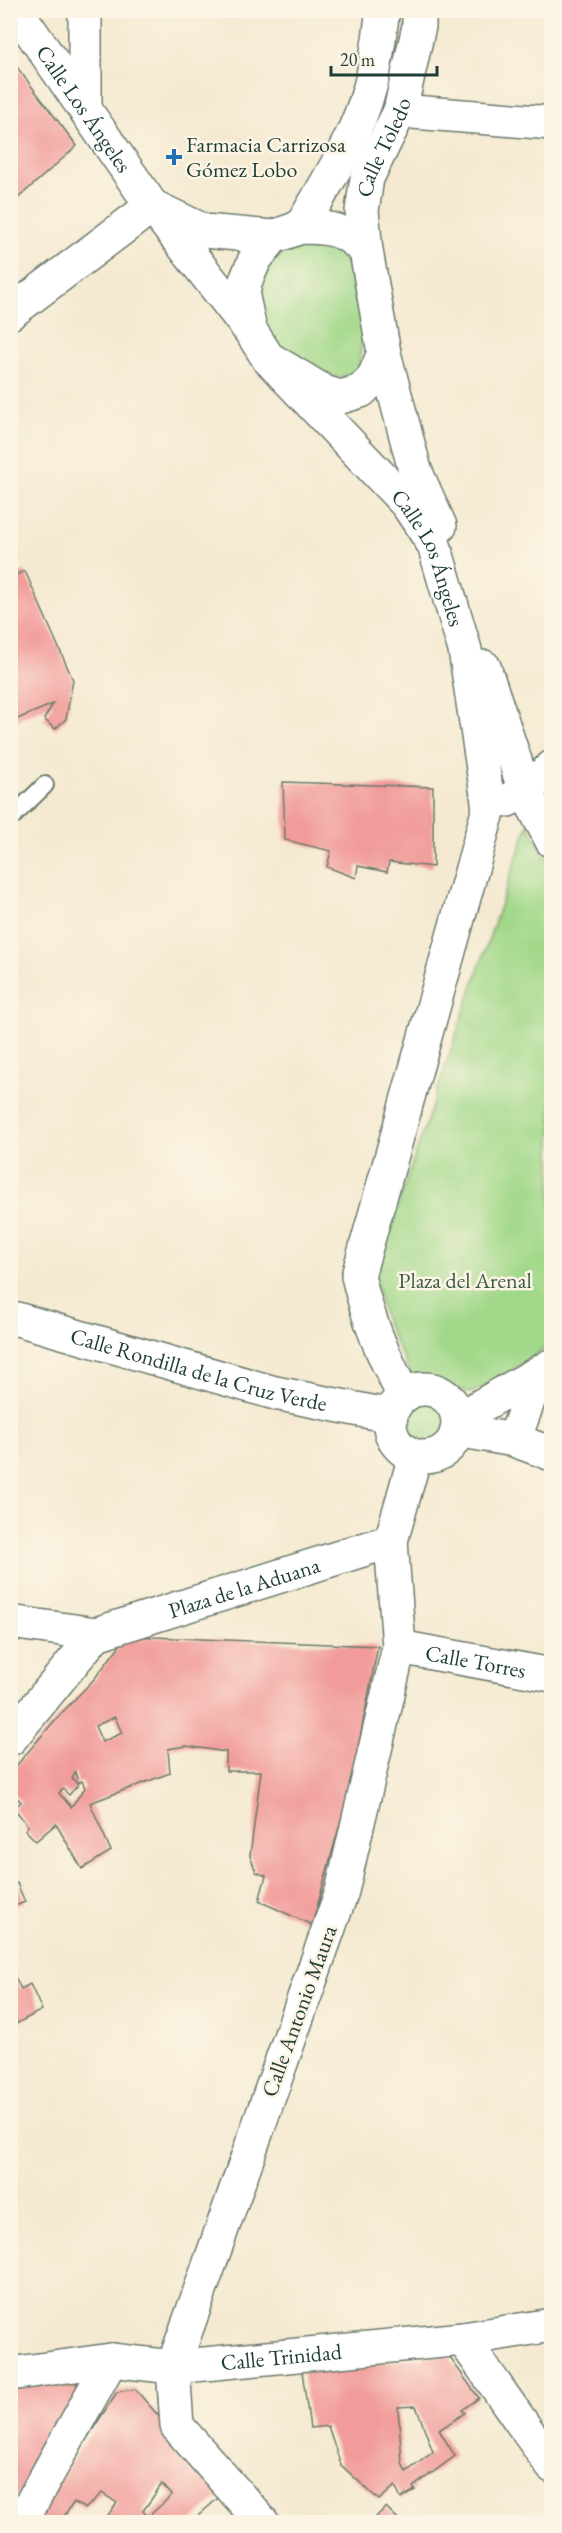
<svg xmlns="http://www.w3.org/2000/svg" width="562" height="2533" viewBox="0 0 562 2533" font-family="'EB Garamond',serif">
<rect width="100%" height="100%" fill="#fcf5e5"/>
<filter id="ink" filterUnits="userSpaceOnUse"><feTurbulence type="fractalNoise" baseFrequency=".0167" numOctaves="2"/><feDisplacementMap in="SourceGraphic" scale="12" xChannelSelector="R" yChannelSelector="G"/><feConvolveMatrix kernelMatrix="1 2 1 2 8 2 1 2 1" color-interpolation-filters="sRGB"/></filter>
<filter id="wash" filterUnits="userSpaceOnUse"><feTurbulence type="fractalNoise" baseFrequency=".008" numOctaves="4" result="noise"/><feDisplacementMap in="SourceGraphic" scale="24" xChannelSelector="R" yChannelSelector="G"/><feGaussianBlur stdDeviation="1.35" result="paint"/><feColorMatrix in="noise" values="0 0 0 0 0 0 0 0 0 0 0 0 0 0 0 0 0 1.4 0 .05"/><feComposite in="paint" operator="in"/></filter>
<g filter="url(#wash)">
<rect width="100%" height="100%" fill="#f5ead1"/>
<g fill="#a2d889" stroke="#608a5e" stroke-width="1.5">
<polygon points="312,243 335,251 347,264 362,288 366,313 358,369 341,378 317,371 273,343 261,317 258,293 265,269 286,249"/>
<polygon points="528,824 552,868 551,1344 493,1384 469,1393 410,1373 385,1321 374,1276"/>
<circle cx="427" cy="1420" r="21"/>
</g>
<g id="blocks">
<g fill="#f19b9a" fill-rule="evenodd">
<polygon points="10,58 77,146 10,205 10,102 14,100 10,95"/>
<polygon points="25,571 73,680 66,719 55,729 44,719 53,704 10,722 10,577"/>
<polygon points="283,782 433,787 433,867 389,862 387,872 358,866 356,878 327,867 331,851 285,840"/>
<path d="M127 1636 378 1646 351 1784 312 1925 259 1901 266 1876 256 1872 250 1856 261 1771H226V1752L186 1746 168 1749 170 1773 90 1803 111 1851 82 1869 56 1824 36 1841 25 1830 28 1826 14 1808 21 1802 10 1790V1773L55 1720 95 1678ZM115 1717 122 1733 102 1742 95 1726ZM75 1772 78 1783 82 1781 85 1788 71 1807 59 1793 63 1789 69 1795 78 1785 72 1778Z"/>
<polygon points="17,1883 25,1902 10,1908 10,1887"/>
<polygon points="10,1968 21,1989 30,1984 42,2010 10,2027"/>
<path d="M448 2355 479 2398 462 2410 465 2413 439 2430 455 2456 413 2487 415 2490 401 2499 395 2486 379 2500 341 2465 328 2426 310 2428 302 2371ZM416 2406 433 2452 406 2472 402 2463 398 2407Z"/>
<polygon points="69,2374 81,2391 10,2509 10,2381"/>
<path d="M135 2389 225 2492 191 2522H103L117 2503 102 2493 85 2509 74 2502 60 2522H45L36 2517 117 2392ZM162 2484 172 2495 148 2517 143 2511Z"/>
<polygon points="386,2507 401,2522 371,2522"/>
</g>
</g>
</g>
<g filter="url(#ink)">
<use href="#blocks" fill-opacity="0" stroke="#6a7a6b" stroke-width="1.5"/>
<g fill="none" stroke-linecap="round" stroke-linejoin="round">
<g stroke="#6a7a6b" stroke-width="20">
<polyline id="service" points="10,819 45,785"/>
</g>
<g stroke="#6a7a6b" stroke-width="36">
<g id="minor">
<path id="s1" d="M16 10 152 206 249 329"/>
<polyline points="85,10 85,109"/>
<polyline points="400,111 552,123"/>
<polyline points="156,208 204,231 273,237"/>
<path d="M301 227C330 227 345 229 366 251L384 353 373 379 361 391 341 397 326 393 268 358 250 330 243 297 245 283 255 259 273 237Z"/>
<path d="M301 227C327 182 356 138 370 87 377 63 379 36 383 10"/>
<path id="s2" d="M366 251 362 211 367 178 400 111 419 26V10"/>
<polyline points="10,313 152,206"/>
<polyline points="384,353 415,470 440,526"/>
<path id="s3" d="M268 358 407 504 434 545 465 650 489 808 358 1276C369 1323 382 1353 404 1396"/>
<polyline points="484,667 525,791 552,841"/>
<polyline points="508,800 525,791 552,767"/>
<path id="s4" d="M10 1317 275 1393 391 1416"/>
<circle cx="424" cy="1423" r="34"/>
<polyline points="458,1419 552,1365"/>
<polyline points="457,1430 514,1440 552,1454"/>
<polyline points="514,1440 538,1374"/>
<polyline points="391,1541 415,1456"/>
<path id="s5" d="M10 1622 96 1634 391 1541 399 1647 342 1891 173 2367 177 2426 262 2522"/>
<path id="s6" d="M399 1647 552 1675"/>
<polyline points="10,1739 96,1634"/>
<polyline points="463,2339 552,2466"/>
<path id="s7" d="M10 2374 111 2360 173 2367 463 2339 552 2325"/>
<polyline points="21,2522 111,2360"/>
</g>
</g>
<use href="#service" stroke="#fff" stroke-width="16"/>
<use href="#minor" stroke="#fff" stroke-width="33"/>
</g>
</g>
<path fill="#1f6fb2" stroke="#fcf5e5" stroke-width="2" d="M171 148h6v6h6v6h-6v6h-6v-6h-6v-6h6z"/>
<g text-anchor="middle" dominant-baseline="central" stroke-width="5" stroke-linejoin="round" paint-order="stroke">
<g font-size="22" fill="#1f3d34" stroke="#fcf5e5">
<text stroke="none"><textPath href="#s1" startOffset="120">Calle Los Ángeles</textPath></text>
<text stroke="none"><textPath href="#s2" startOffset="108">Calle Toledo</textPath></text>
<text stroke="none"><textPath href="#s3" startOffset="260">Calle Los Ángeles</textPath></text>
<text stroke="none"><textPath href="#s4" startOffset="196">Calle Rondilla de la Cruz Verde</textPath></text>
<text stroke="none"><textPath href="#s5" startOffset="242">Plaza de la Aduana</textPath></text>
<text stroke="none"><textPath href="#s6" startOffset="78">Calle Torres</textPath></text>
<text transform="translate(299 2011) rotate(-70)">Calle Antonio Maura</text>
<text stroke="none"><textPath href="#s7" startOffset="273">Calle Trinidad</textPath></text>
</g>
<g font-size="22" fill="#1f3d34" stroke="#fcf5e5" text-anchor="start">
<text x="186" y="144">Farmacia Carrizosa<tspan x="186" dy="25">Gómez Lobo</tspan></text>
</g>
<g font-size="22" fill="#395c45" stroke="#fcf5e5">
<text x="465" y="1280">Plaza del Arenal</text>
</g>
</g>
<rect width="562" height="2533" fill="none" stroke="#fcf5e5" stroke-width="36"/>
<path d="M331 66v9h106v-9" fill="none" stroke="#1f3d34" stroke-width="3"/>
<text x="340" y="66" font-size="18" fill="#1f3d34" stroke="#fcf5e5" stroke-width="4.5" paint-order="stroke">20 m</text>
</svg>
